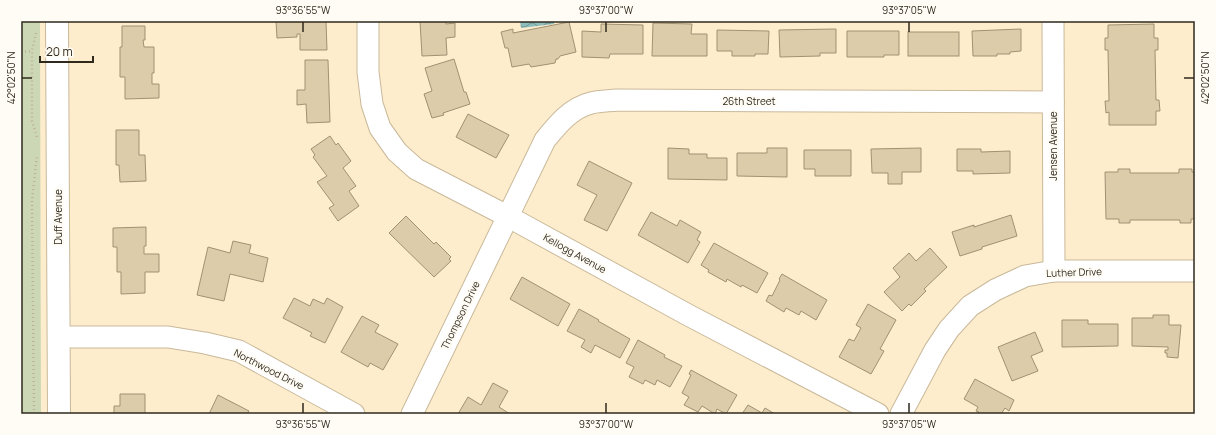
<svg xmlns="http://www.w3.org/2000/svg" width="1216" height="435" viewBox="0 0 1216 435" font-family="Manrope,sans-serif">
<defs>
<pattern id="water-waves" width="16" height="10" patternUnits="userSpaceOnUse"><rect width="16" height="10" fill="#8ebdbd"/><path d="M0 5q4-4 8 0t8 0" fill="none" stroke="#749a99"/></pattern>
</defs>
<rect width="100%" height="100%" fill="#fdedcd"/>
<polygon fill="#ccd8b5" points="21,21 40,21 41,414 21,414"/>
<polygon fill="url(#water-waves)" points="520,21 554,21 554,24 521,28"/>
<g fill="#ddcca9" stroke="#a09173">
<polygon points="276,21 326,21 327,50 300,50 300,34 297,34 297,37 277,38"/>
<polygon points="420,21 446,21 446,24 455,23 455,37 446,38 447,55 422,56"/>
<polygon points="569,22 576,52 560,56 558,59 556,59 555,63 531,67 529,64 512,67 508,48 505,48 501,32 513,29 513,33"/>
<polygon points="653,23 692,24 691,34 707,34 707,56 652,56"/>
<polygon points="601,24 643,25 643,54 610,54 609,58 582,57 582,31 601,32"/>
<polygon points="1154,24 1154,38 1158,38 1158,50 1155,50 1156,100 1159,100 1160,111 1156,111 1156,125 1109,125 1109,112 1106,113 1105,101 1109,101 1108,50 1105,50 1105,38 1108,38 1108,25"/>
<polygon points="122,26 145,26 145,40 143,40 144,47 154,47 154,73 152,73 152,84 159,84 159,98 125,99 125,77 120,77 120,47 122,47"/>
<polygon points="836,29 836,53 820,53 820,56 780,57 779,30"/>
<polygon points="1021,29 1021,51 1010,52 1010,54 997,54 997,56 973,56 972,31"/>
<polygon points="717,30 769,31 768,54 755,54 755,56 732,56 732,51 717,51"/>
<polygon points="847,31 899,31 899,55 884,55 884,57 847,57"/>
<rect x="908" y="32" width="51" height="24"/>
<polygon points="454,59 464,92 466,92 470,104 443,113 444,115 432,118 424,94 432,91 425,68"/>
<polygon points="305,60 328,60 330,122 307,123 306,104 297,105 297,90 305,90"/>
<polygon points="468,114 509,135 496,158 456,137"/>
<polygon points="116,130 139,130 139,155 145,155 146,181 120,182 119,165 116,165"/>
<polygon points="330,136 336,145 338,143 351,161 343,168 356,186 349,191 359,206 338,221 329,208 334,205 317,182 327,176 313,157 315,155 311,149"/>
<polygon points="668,148 689,149 689,154 707,154 707,158 727,158 727,180 668,179"/>
<polygon points="767,148 787,148 787,177 737,176 737,153 767,153"/>
<polygon points="921,148 921,172 902,172 902,184 888,184 888,173 872,173 871,149"/>
<polygon points="957,149 981,149 981,152 1010,151 1010,173 973,174 973,171 957,171"/>
<polygon points="804,150 851,150 851,176 815,176 815,169 804,169"/>
<polygon points="589,161 632,183 607,231 584,220 597,195 577,185"/>
<polygon points="1118,169 1130,169 1130,173 1179,173 1179,169 1192,169 1192,172 1195,172 1195,219 1191,219 1191,223 1180,223 1180,220 1130,220 1130,223 1119,223 1119,219 1106,219 1105,172 1118,172"/>
<polygon points="651,212 677,226 680,220 701,232 697,240 700,242 688,263 638,235"/>
<polygon points="1011,215 1017,236 982,247 982,249 960,256 952,232 974,225 974,227"/>
<polygon points="406,216 434,244 436,242 451,257 449,259 451,261 434,277 389,233"/>
<polygon points="146,227 146,246 144,246 144,254 159,254 159,272 145,272 145,293 121,294 121,272 117,272 117,247 113,247 113,228"/>
<polygon points="233,241 251,245 249,253 268,258 263,282 230,274 224,301 197,295 208,247 230,253"/>
<polygon points="714,243 768,273 757,293 742,285 741,287 727,279 726,282 708,272 709,270 701,265"/>
<polygon points="930,248 947,267 924,289 926,291 911,306 909,304 902,311 884,292 900,277 893,268 909,253 916,261"/>
<polygon points="782,274 827,300 816,320 801,311 799,315 786,308 784,312 766,301 769,295 772,296 780,280 779,279"/>
<polygon points="522,277 570,304 558,326 510,299"/>
<polygon points="294,298 310,306 313,299 324,304 327,298 343,307 325,343 310,336 312,333 283,318"/>
<polygon points="868,304 896,320 880,349 884,351 871,374 839,357 849,339 854,341 861,328 856,325"/>
<polygon points="579,309 599,320 598,321 630,339 620,358 595,345 591,353 581,347 585,340 567,331"/>
<polygon points="1153,315 1169,315 1169,325 1181,325 1178,358 1167,357 1167,353 1165,353 1165,350 1168,350 1168,347 1132,346 1132,318 1153,318"/>
<polygon points="362,316 379,325 375,332 398,344 383,370 370,363 368,367 341,352"/>
<polygon points="1062,320 1088,320 1088,324 1118,324 1118,346 1062,347"/>
<polygon points="1035,332 1043,351 1031,356 1038,371 1012,381 998,347"/>
<polygon points="638,340 665,355 664,357 682,366 670,387 657,380 655,385 645,380 643,384 629,377 634,367 626,363"/>
<polygon points="691,370 737,395 726,414 717,409 715,414 702,406 698,412 684,405 689,397 682,393 691,375 689,374"/>
<polygon points="975,379 1014,400 1009,411 1005,408 1001,414 978,414 979,412 976,411 978,407 964,399"/>
<polygon points="493,383 508,391 499,407 510,414 458,414 468,397 481,405"/>
<polygon points="120,394 145,394 145,414 114,414 114,406 120,406"/>
<polygon points="218,395 249,411 247,414 209,414"/>
<polygon points="748,405 762,413 765,408 775,414 742,414"/>
</g>
<g fill="none" stroke-linecap="round" stroke-linejoin="round">
<g stroke="#c9b99a" stroke-width="23">
<g id="street">
<polyline points="368,21 368,72 372,104 380,128 397,152 416,169 509,217 690,316 878,414"/>
<polyline points="1053,21 1054,271"/>
<polyline points="59,337 168,337 205,343 239,351 354,414"/>
<path d="M412 414 545 140C558 124 571 108 591 103 599 101 609 101 617 100L1053 102"/>
<polyline points="901,414 935,350 949,329 970,306 995,290 1025,276 1054,271 1195,271"/>
</g>
</g>
<g stroke="#c9b99a" stroke-width="24">
<polyline id="secondary" points="57,21 59,414"/>
</g>
<g stroke="#bdb096" stroke-width="2.5" stroke-dasharray="1 3" stroke-linecap="butt">
<polyline points="36,33 32,51 32,121 37,137"/>
<polyline points="21,52 32,51"/>
<polyline points="34,414 32,200 37,156"/>
</g>
<use href="#street" stroke="#fff" stroke-width="21"/>
<use href="#secondary" stroke="#fff" stroke-width="22"/>
</g>
<path fill="none" stroke="#2f291c" stroke-width="1.5" d="M303 22V32M606 22V32M909 22V32M22 78H32M1184 78H1194M303 403V413M606 403V413M909 403V413"/>
<g text-anchor="middle" dominant-baseline="central" stroke-width="4" stroke-linejoin="round" paint-order="stroke">
<g font-size="10" fill="#2f291c" stroke="#fffcf5">
<text x="749" y="101">26th Street</text>
<text transform="translate(1053 146) rotate(-90)">Jensen Avenue</text>
<text transform="translate(58 217) rotate(-90)">Duff Avenue</text>
<text transform="translate(575 253) rotate(29)">Kellogg Avenue</text>
<text transform="translate(1074 272) rotate(-2)">Luther Drive</text>
<text transform="translate(460 315) rotate(-64)">Thompson Drive</text>
<text transform="translate(269 369) rotate(27)">Northwood Drive</text>
</g>
</g>
<rect width="1216" height="435" fill="none" stroke="#fffcf5" stroke-width="44"/>
<path d="M40 56v6h53v-6" fill="none" stroke="#2f291c" stroke-width="2"/>
<text x="46" y="56" font-size="12" fill="#2f291c" stroke="#fffcf5" stroke-width="3" paint-order="stroke">20 m</text>
<rect x="22" y="22" width="1172" height="391" fill="none" stroke="#2f291c" stroke-width="1.5"/>
<g font-size="10" text-anchor="middle" fill="#2f291c">
<text x="303" y="14">93°36'55"W</text>
<text x="606" y="14">93°37'00"W</text>
<text x="909" y="14">93°37'05"W</text>
<text transform="translate(1205 78) rotate(-90)" y="4">42°02'50"N</text>
<text transform="translate(11 78) rotate(-90)" y="4">42°02'50"N</text>
<text x="303" y="428">93°36'55"W</text>
<text x="606" y="428">93°37'00"W</text>
<text x="909" y="428">93°37'05"W</text>
</g>
</svg>
